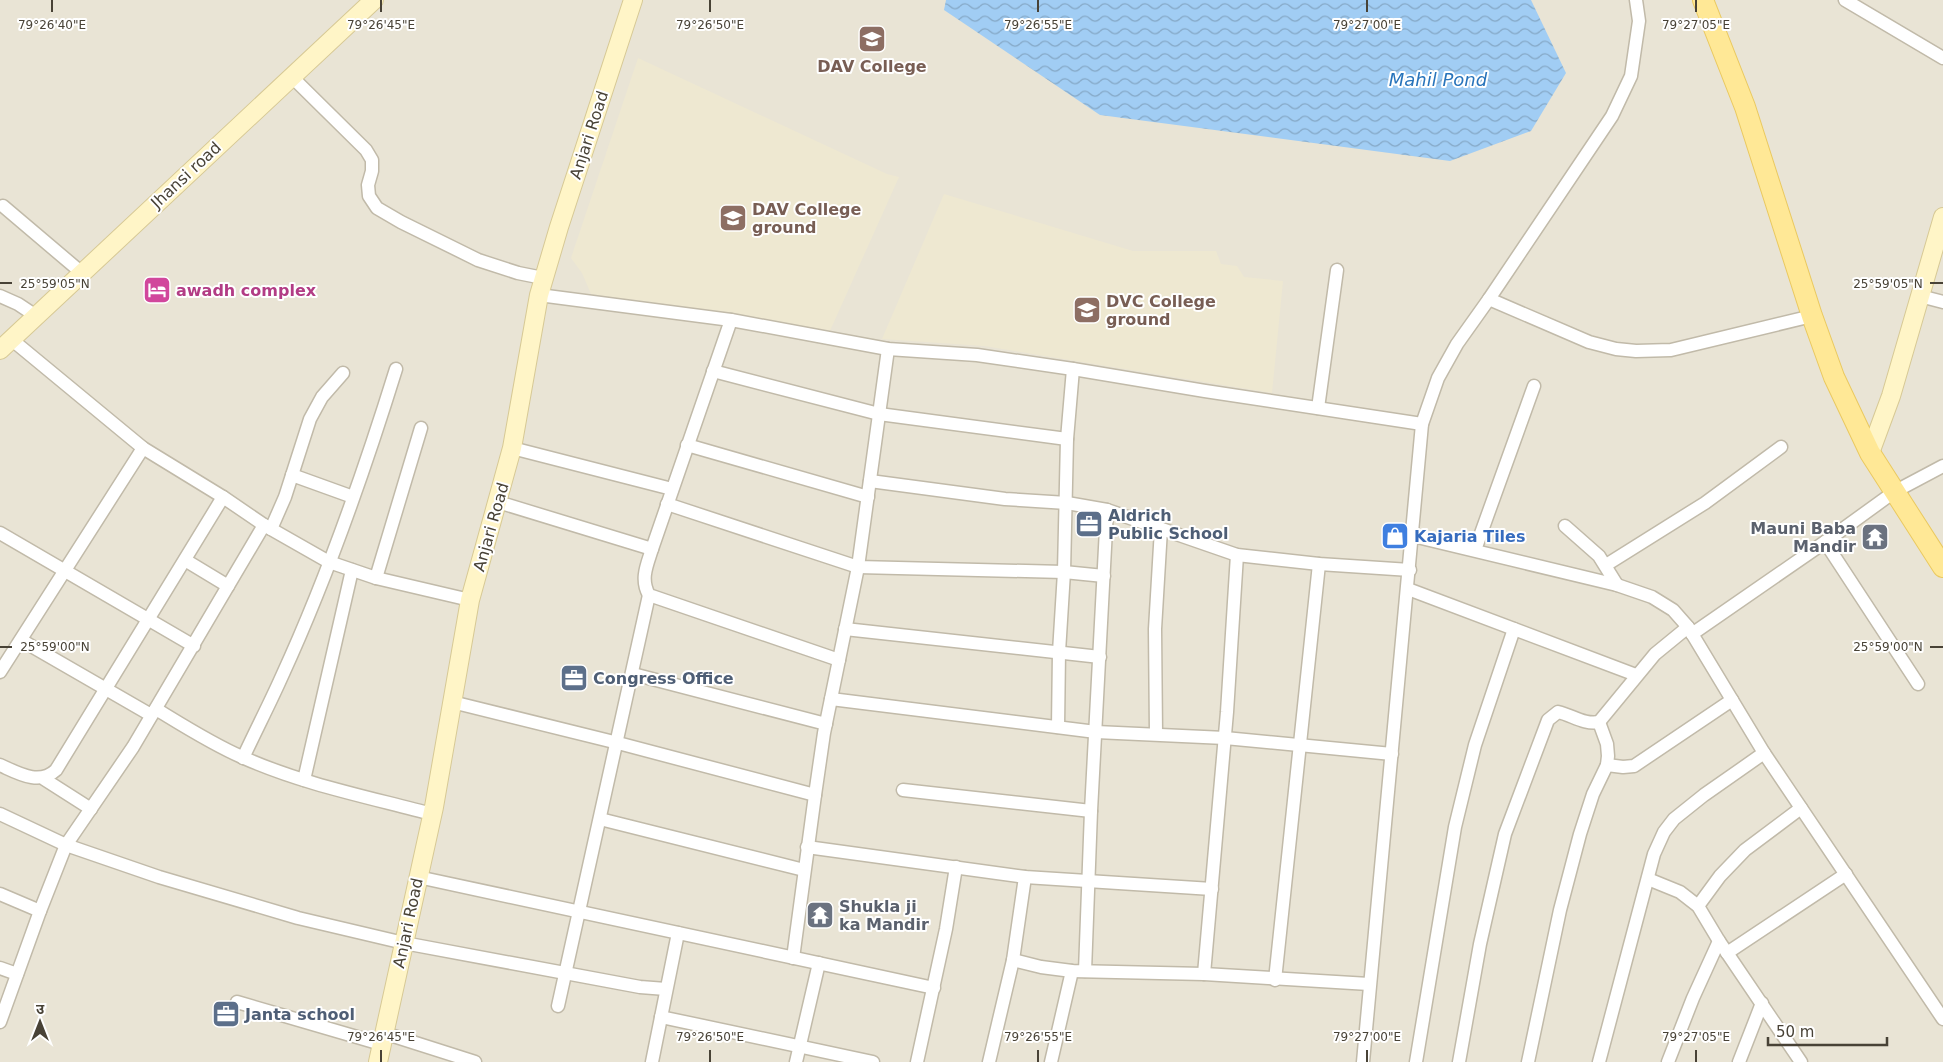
<svg xmlns="http://www.w3.org/2000/svg" width="1943" height="1062" viewBox="0 0 1943 1062" font-family="'DejaVu Sans','Noto Sans Devanagari',sans-serif">
<defs>
<pattern id="water-waves" width="16" height="10" patternUnits="userSpaceOnUse" patternTransform="scale(1.25)"><rect width="16" height="10" fill="#a1cdf4"/><path d="M0 5q4-4 8 0t8 0" fill="none" stroke="#85a8c6"/></pattern>
</defs>
<rect width="100%" height="100%" fill="#f5f1e8"/>
<rect fill="#e9e4d5" x="0" y="0" width="1943" height="1062"/>
<g fill="#eee8d1">
<polygon points="638,58 887,174 899,177 829,333 591,294 582,273 571,258"/>
<polygon points="944,194 1133,251 1216,251 1221,264 1237,266 1244,277 1283,281 1272,393 984,346 882,339"/>
</g>
<polygon fill="url(#water-waves)" points="946,0 1531,0 1566,73 1531,131 1450,161 1100,115 944,10"/>
<g fill="none" stroke-linecap="round" stroke-linejoin="round">
<g stroke="#c1baa9" stroke-width="15">
<g id="street">
<polyline points="1845,0 1943,58"/>
<polyline points="291,76 366,150 372,160 372,171 368,185 369,196 377,208 401,222 478,260 518,273 543,278"/>
<polyline points="3,206 82,273"/>
<polyline points="539,295 731,320 888,349 977,355 1073,369 1205,391 1422,424"/>
<polyline points="0,296 18,304 36,316"/>
<polyline points="1920,296 1943,302"/>
<polyline points="1489,299 1589,342 1616,349 1636,351 1671,350 1812,316"/>
<path d="M731 320 652 549C647 565 640 579 649 595L839 660"/>
<polyline points="11,339 143,448 223,497 264,525 329,562 376,578 470,600"/>
<polyline points="713,371 879,414 1067,439"/>
<polyline points="1318,408 1337,270"/>
<polyline points="687,445 868,497"/>
<polyline points="512,448 672,489"/>
<polyline points="292,475 353,497"/>
<polyline points="870,481 1005,499 1067,503 1107,510 1237,555 1319,564 1410,570"/>
<polyline points="498,502 652,549"/>
<polyline points="667,504 858,567 1064,572 1104,576"/>
<polyline points="1565,526 1599,556 1617,585"/>
<polyline points="271,529 285,497 310,419 322,397 343,373"/>
<polyline points="0,533 194,646"/>
<polyline points="1413,536 1617,585 1652,597 1673,610 1688,627 1764,753 1943,1019"/>
<polyline points="1825,542 1918,684"/>
<polyline points="1475,550 1534,386"/>
<polyline points="185,560 228,586"/>
<polyline points="1606,565 1705,503 1781,447"/>
<polyline points="376,578 421,428"/>
<polyline points="1408,589 1636,675"/>
<polyline points="845,629 1100,657"/>
<polyline points="1692,634 1825,542 1894,492 1943,466"/>
<path d="M21 640 151 715 156 709C184 726 212 744 242 757 302 784 368 797 432 814"/>
<polyline points="0,672 143,448"/>
<polyline points="633,674 826,724"/>
<polyline points="831,699 1096,732 1225,738 1392,754"/>
<polyline points="452,702 618,743 815,795"/>
<polyline points="1058,727 1059,652 1064,572 1067,439 1073,369"/>
<polyline points="1156,734 1155,629 1161,529"/>
<path d="M243 758C256 730 270 703 282 676 327 578 364 472 396 369"/>
<path d="M0 765C18 773 39 786 56 770L223 497"/>
<polyline points="1607,765 1623,767 1634,766 1732,700"/>
<polyline points="44,779 91,809"/>
<polyline points="304,780 352,570"/>
<polyline points="903,790 1091,811"/>
<polyline points="0,814 66,845 159,877 298,918 404,943 640,987 666,989"/>
<polyline points="600,819 804,870"/>
<polyline points="807,847 1025,877 1212,889"/>
<polyline points="418,877 934,988"/>
<polyline points="1648,879 1680,892 1698,906 1719,941 1801,1062"/>
<polyline points="0,894 40,911"/>
<polyline points="1698,906 1720,876 1745,850 1801,808"/>
<polyline points="1727,953 1846,874"/>
<polyline points="793,958 815,795 824,733 858,567 888,349"/>
<polyline points="1013,960 1041,967 1072,971 1204,974 1369,984"/>
<polyline points="0,968 17,974"/>
<polyline points="1085,971 1091,811 1107,510"/>
<polyline points="1204,974 1227,712 1237,555"/>
<polyline points="1275,980 1319,564"/>
<polyline points="237,1002 381,1044"/>
<polyline points="558,1006 649,595"/>
<polyline points="661,1017 873,1062"/>
<polyline points="0,1022 40,911 66,845 133,747 264,525"/>
<polyline points="384,1033 475,1062"/>
<polyline points="652,1062 678,933"/>
<polyline points="796,1062 819,963"/>
<polyline points="917,1062 946,929 956,867"/>
<polyline points="989,1062 1013,960 1025,877"/>
<polyline points="1051,1062 1072,971"/>
<polyline points="1363,1062 1422,424 1438,378 1457,344 1489,299 1612,116 1631,76 1639,21 1636,0"/>
<polyline points="1416,1062 1455,827 1475,745 1514,629"/>
<path d="M1459 1062 1480 944 1505 834 1548 720 1558 712C1572 715 1584 725 1599 722L1655 654 1688 627"/>
<polyline points="1528,1062 1560,910 1580,834 1593,794 1607,765 1608,756 1607,744 1599,722"/>
<polyline points="1599,1062 1654,854 1664,832 1674,819 1704,795 1764,753"/>
<polyline points="1668,1062 1693,998 1719,941"/>
<polyline points="1739,1062 1762,1003"/>
</g>
</g>
<g stroke="#d7c995" stroke-width="20">
<g id="secondary">
<polyline points="0,350 374,0"/>
<polyline points="1870,453 1891,396 1943,217"/>
<polyline points="378,1062 434,807 470,600 512,448 539,295 559,227 633,0"/>
</g>
</g>
<g stroke="#eac960" stroke-width="22">
<polyline id="primary" points="1703,0 1745,107 1812,316 1834,377 1870,453 1943,567"/>
</g>
<use href="#street" stroke="#fff" stroke-width="12"/>
<use href="#secondary" stroke="#fff5c7" stroke-width="18"/>
<use href="#primary" stroke="#ffe896" stroke-width="20"/>
</g>
<path fill="none" stroke="#484236" stroke-width="2" d="M52 0V12M381 0V12M710 0V12M1038 0V12M1367 0V12M1696 0V12M0 283H12M1930 283H1943M0 647H12M1930 647H1943M381 1050V1062M710 1050V1062M1038 1050V1062M1367 1050V1062M1696 1050V1062"/>
<defs>
<g id="university-square" transform="scale(1.4375)"><rect x="-9" y="-9" width="18" height="18" rx="4" fill="#8d6e63" stroke="#fff"/><path d="M0-5L7-2L0 1L-7-2ZM-4 1L0 2.5L4 1V4Q0 6-4 4Z" fill="#fff"/></g>
<g id="hotel-square" transform="scale(1.4375)"><rect x="-9" y="-9" width="18" height="18" rx="4" fill="#d1479c" stroke="#fff"/><path d="M-6-4.5h1.5V1H6V5H4.5V3h-9V5H-6ZM-4 0a1.8 1.8 0 1 1 3.6 0ZM.5 0V-2.5h3Q6-2.5 6 0Z" fill="#fff"/></g>
<g id="office-square" transform="scale(1.4375)"><rect x="-9" y="-9" width="18" height="18" rx="4" fill="#5c6f8a" stroke="#fff"/><path d="M-6-3h4V-5.5h4V-3h4V5H-6ZM-1-4.5V-3h2v-1.5ZM-6 0V1H6V0Z" fill="#fff"/></g>
<g id="shop-square" transform="scale(1.4375)"><rect x="-9" y="-9" width="18" height="18" rx="4" fill="#3f7fe0" stroke="#fff"/><path d="M-5-2.5h2.3a2.7 3.5 0 0 1 5.4 0H5L5.5 6h-11ZM-1.5-2.5h3a1.5 2.3 0 0 0-3 0Z" fill="#fff"/></g>
<g id="temple-square" transform="scale(1.4375)"><rect x="-9" y="-9" width="18" height="18" rx="4" fill="#6b7280" stroke="#fff"/><path d="M0-6L5-2H3V0L6.5 2.5H4V6H1.5V3h-3V6H-4V2.5H-6.5L-3 0V-2H-5Z" fill="#fff"/></g>
</defs>
<g fill-rule="evenodd">
<use href="#university-square" x="872" y="39"/>
<use href="#university-square" x="733" y="218"/>
<use href="#hotel-square" x="157" y="290"/>
<use href="#university-square" x="1087" y="310"/>
<use href="#office-square" x="1089" y="524"/>
<use href="#shop-square" x="1395" y="536"/>
<use href="#temple-square" x="1875" y="537"/>
<use href="#office-square" x="574" y="678"/>
<use href="#temple-square" x="820" y="915"/>
<use href="#office-square" x="226" y="1014"/>
</g>
<g text-anchor="middle" dominant-baseline="central" stroke-width="4" stroke-linejoin="round" paint-order="stroke">
<g font-size="16" font-weight="bold" fill="#785e54" stroke="#fff" text-anchor="start">
<text x="872" y="66" text-anchor="middle">DAV College</text>
<text x="752" y="209">DAV College<tspan x="752" dy="18">ground</tspan></text>
<text x="1106" y="301">DVC College<tspan x="1106" dy="18">ground</tspan></text>
</g>
<g font-size="16" fill="#484236" stroke="#fff">
<text transform="translate(589 135) rotate(-72)">Anjari Road</text>
<text transform="translate(186 175) rotate(-43)">Jhansi road</text>
<text transform="translate(491 527) rotate(-74)">Anjari Road</text>
<text transform="translate(408 923) rotate(-78)">Anjari Road</text>
</g>
<g font-size="16" font-weight="bold" fill="#b23c85" stroke="#fff" text-anchor="start">
<text x="176" y="290">awadh complex</text>
</g>
<g font-size="16" font-weight="bold" fill="#4e5e75" stroke="#fff" text-anchor="start">
<text x="1108" y="515">Aldrich<tspan x="1108" dy="18">Public School</tspan></text>
<text x="593" y="678">Congress Office</text>
<text x="245" y="1014">Janta school</text>
</g>
<g font-size="16" font-weight="bold" fill="#5b616d" stroke="#fff" text-anchor="end">
<text x="1856" y="528">Mauni Baba<tspan x="1856" dy="18">Mandir</tspan></text>
<text x="839" y="906" text-anchor="start">Shukla ji<tspan x="839" dy="18">ka Mandir</tspan></text>
</g>
<g font-size="16" font-weight="bold" fill="#366cbe" stroke="#fff" text-anchor="start">
<text x="1414" y="536">Kajaria Tiles</text>
</g>
<g font-size="18" font-style="italic" fill="#2874bb" stroke="#fff">
<text x="1438" y="79">Mahil Pond</text>
</g>
</g>
<g font-size="12" text-anchor="middle" fill="#484236" stroke="#fff" stroke-width="4" stroke-linejoin="round" paint-order="stroke">
<text x="52" y="29">79°26'40"E</text>
<text x="381" y="29">79°26'45"E</text>
<text x="710" y="29">79°26'50"E</text>
<text x="1038" y="29">79°26'55"E</text>
<text x="1367" y="29">79°27'00"E</text>
<text x="1696" y="29">79°27'05"E</text>
<text x="55" y="288">25°59'05"N</text>
<text x="1888" y="288">25°59'05"N</text>
<text x="55" y="651">25°59'00"N</text>
<text x="1888" y="651">25°59'00"N</text>
<text x="381" y="1041">79°26'45"E</text>
<text x="710" y="1041">79°26'50"E</text>
<text x="1038" y="1041">79°26'55"E</text>
<text x="1367" y="1041">79°27'00"E</text>
<text x="1696" y="1041">79°27'05"E</text>
</g>
<g transform="translate(40 1022)" stroke="#ffffff" stroke-width="4" paint-order="stroke">
<path d="M0-4L9 19L0 12L-9 19Z" fill="#484236"/>
<text y="-8" font-size="14" font-weight="bold" text-anchor="middle" fill="#484236">उ</text>
</g>
<path d="M1768 1037v8h119v-8" fill="none" stroke="#484236" stroke-width="2.5"/>
<text x="1776" y="1037" font-size="15" fill="#484236" stroke="#ffffff" stroke-width="4" paint-order="stroke">50 m</text>
</svg>
